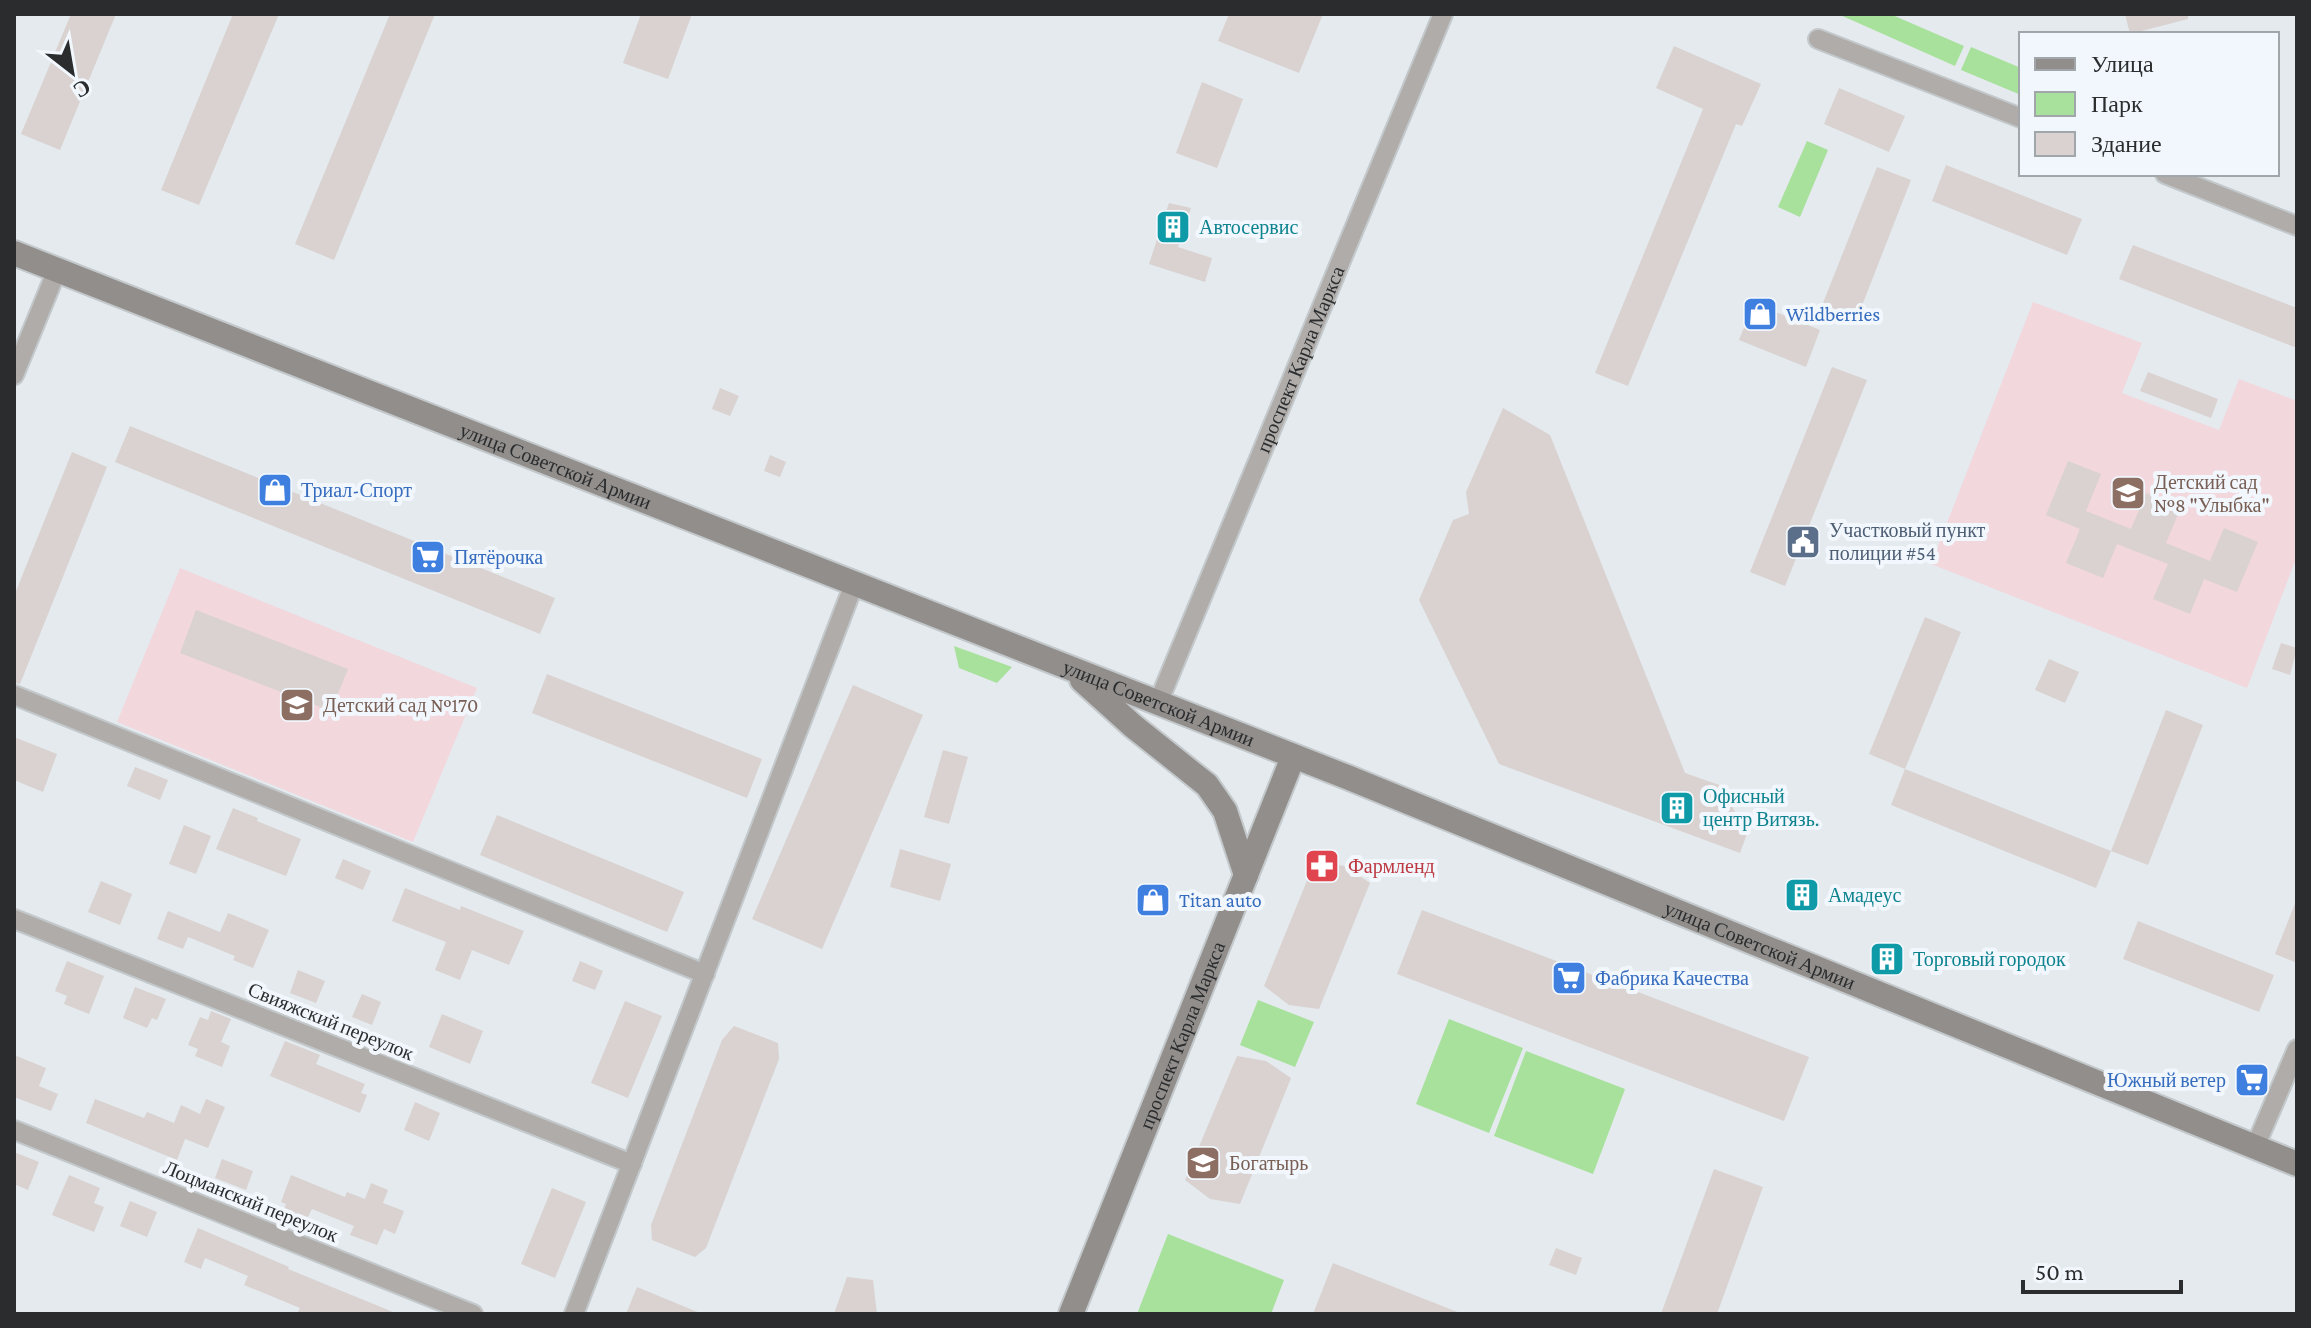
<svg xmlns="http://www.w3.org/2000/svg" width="2311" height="1328" viewBox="0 0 2311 1328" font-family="'Crimson Pro',serif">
<rect width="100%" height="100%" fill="#e4eaee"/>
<g fill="#f2d7dd">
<polygon points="2033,302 2142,343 2122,393 2219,430 2239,379 2297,401 2297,556 2247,688 1931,564"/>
<polygon points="180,568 477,688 413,842 117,722"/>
</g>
<g fill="#a7e19b">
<polygon points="1838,14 1890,14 1964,46 1955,66"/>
<polygon points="1971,47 2021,68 2021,95 1961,70"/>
<polygon points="1807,141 1828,150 1800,217 1778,207"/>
<polygon points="954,646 1012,667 997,683 959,668"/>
<polygon points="1258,1000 1314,1022 1295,1067 1240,1045"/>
<polygon points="1449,1019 1523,1048 1489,1133 1416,1104"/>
<polygon points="1526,1051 1625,1089 1593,1174 1494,1136"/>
<polygon points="1168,1234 1284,1280 1271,1314 1137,1314"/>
</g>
<g fill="#d9d2d0">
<polygon points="71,14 116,14 60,150 21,134"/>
<polygon points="233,14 279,14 199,205 161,190"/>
<polygon points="390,14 435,14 334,260 295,244"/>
<polygon points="641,14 692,14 668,79 623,63"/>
<polygon points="1229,14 1323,14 1299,73 1218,41"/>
<polygon points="2125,14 2188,14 2188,19 2130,34"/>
<polygon points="1674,46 1761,84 1742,126 1736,124 1628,386 1595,373 1703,109 1656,88"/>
<polygon points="1202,82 1243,99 1217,168 1176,153"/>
<polygon points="1839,88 1905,116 1889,152 1824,124"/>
<polygon points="1946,165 2082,219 2067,255 1932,201"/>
<polygon points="1877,167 1911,180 1856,321 1821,308"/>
<polygon points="1169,203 1191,208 1178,247 1212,258 1205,282 1149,264"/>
<polygon points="2133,245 2297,308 2297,348 2119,279"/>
<polygon points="1754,303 1820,330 1806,367 1739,340"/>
<polygon points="1832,367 1867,380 1785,586 1750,572"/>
<polygon points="2148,372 2218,399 2211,418 2140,391"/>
<polygon points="720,388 739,396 730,416 712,409"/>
<polygon points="1503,408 1550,435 1685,773 1722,786 1736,814 1752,820 1740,853 1499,764 1419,600 1453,520 1469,514 1466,492"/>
<polygon points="130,426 555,598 540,634 115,462"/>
<polygon points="72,452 107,467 20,684 14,683 14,596"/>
<polygon points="770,455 786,462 780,477 764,471"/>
<polygon points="2068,461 2101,474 2086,511 2131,529 2146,493 2181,507 2166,543 2210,561 2224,528 2258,542 2237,592 2204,579 2190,614 2153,599 2168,564 2117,544 2103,578 2066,563 2080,529 2046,515"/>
<polygon points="196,610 348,669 331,711 180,653"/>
<polygon points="1925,617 1961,632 1905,769 1869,754"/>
<polygon points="2281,643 2297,648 2290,675 2272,669"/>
<polygon points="2049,659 2079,672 2065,703 2035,690"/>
<polygon points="547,674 762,759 747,798 532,713"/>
<polygon points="853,685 923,715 822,949 752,919"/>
<polygon points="2166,710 2203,725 2148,865 2111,851"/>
<polygon points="14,737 57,754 43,792 14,780"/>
<polygon points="943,750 968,757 949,824 924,817"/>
<polygon points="135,767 168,780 160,800 127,786"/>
<polygon points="1905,769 2111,851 2096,888 1891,805"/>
<polygon points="233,808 258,818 257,821 301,839 286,876 216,849"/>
<polygon points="497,815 684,892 667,932 480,855"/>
<polygon points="184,825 211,836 196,874 169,864"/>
<polygon points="900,849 951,864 940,901 890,887"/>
<polygon points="343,859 371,871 363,890 335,878"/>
<polygon points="1315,861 1345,866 1370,883 1319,1009 1289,1005 1264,986"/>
<polygon points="1792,880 1819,890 1812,909 1785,900"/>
<polygon points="101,881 132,894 120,925 88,912"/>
<polygon points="405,888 460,910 461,906 524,931 509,965 472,950 460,980 435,970 446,942 392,921"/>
<polygon points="2296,901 2297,901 2297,963 2275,954"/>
<polygon points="1422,910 1809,1057 1784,1121 1397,974"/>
<polygon points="168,911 220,932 228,913 269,930 253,968 233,960 235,956 188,937 183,949 157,939"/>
<polygon points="2138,921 2274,975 2259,1012 2123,959"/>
<polygon points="67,961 104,976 89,1014 64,1004 67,996 55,991"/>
<polygon points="580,961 603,971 595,990 572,981"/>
<polygon points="298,970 325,981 316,1003 290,993"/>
<polygon points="135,987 166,999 157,1020 152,1018 147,1028 123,1018"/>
<polygon points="362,994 381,1002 372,1025 352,1017"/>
<polygon points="625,1001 662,1016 628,1098 591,1083"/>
<polygon points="211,1011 231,1019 221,1042 230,1046 222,1067 195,1056 198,1049 188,1045 200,1017 208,1020"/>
<polygon points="442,1014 483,1031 470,1064 429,1047"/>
<polygon points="734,1026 778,1043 779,1059 706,1248 695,1257 652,1240 651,1225 722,1040"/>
<polygon points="285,1041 320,1055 316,1064 365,1084 361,1093 367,1095 360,1113 270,1076"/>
<polygon points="14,1055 46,1068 39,1086 58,1094 51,1111 14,1097"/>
<polygon points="1237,1056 1266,1061 1291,1078 1240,1204 1210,1199 1185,1180"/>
<polygon points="95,1099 144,1118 147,1112 174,1123 181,1105 200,1114 206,1099 225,1107 208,1148 185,1139 177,1160 86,1123"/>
<polygon points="415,1102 440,1113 429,1141 404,1130"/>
<polygon points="14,1152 39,1162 28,1190 14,1184"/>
<polygon points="222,1159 253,1171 246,1190 215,1178"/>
<polygon points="1714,1169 1763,1187 1717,1314 1661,1314"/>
<polygon points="69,1175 100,1188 94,1203 104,1207 94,1232 52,1215"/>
<polygon points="291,1175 345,1197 347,1192 365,1199 371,1183 388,1190 383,1203 404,1211 395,1234 384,1229 377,1245 350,1235 354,1226 312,1209 306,1221 283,1212 286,1204 281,1202"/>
<polygon points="552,1188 586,1202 555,1278 521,1264"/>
<polygon points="130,1201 157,1212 147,1237 120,1226"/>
<polygon points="198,1228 289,1267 288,1269 398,1314 297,1314 300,1308 244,1285 248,1276 205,1258 201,1269 184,1262"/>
<polygon points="1556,1248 1582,1258 1576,1275 1549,1265"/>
<polygon points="1333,1263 1460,1313 1459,1314 1313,1314"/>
<polygon points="847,1277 873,1280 877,1314 834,1314"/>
<polygon points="637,1287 700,1313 700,1314 626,1314"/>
</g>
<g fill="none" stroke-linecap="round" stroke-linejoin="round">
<g stroke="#c3c8cb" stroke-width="22">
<g id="street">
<polyline points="1818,39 2021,118"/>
<polyline points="2165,174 2297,226"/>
<polyline points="14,375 57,270"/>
<polyline points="14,695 705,974"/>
<path id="s1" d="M1158 703 1443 14"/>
<polyline points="14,919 632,1164"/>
<polyline points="14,1130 473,1314"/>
<polyline points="2255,1147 2297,1049"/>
<polyline points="574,1314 854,584"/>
</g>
</g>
<g stroke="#c3c8cb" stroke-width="28">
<g id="secondary">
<path id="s2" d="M14 253 1347 777 2297 1164"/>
<polyline points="1082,680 1133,726 1207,785 1225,811 1246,875"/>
<path id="s3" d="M1071 1314 1293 757"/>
</g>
</g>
<use href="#street" stroke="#afacaa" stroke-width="18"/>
<use href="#secondary" stroke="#928e8c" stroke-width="24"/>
</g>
<defs>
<g id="building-square" transform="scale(1.8)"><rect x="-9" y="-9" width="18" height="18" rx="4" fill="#0f9aa8" stroke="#f1f7fc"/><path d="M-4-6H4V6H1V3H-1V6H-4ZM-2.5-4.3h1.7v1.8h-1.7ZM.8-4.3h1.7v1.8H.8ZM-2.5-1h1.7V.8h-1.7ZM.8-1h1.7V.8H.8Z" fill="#fff"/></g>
<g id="shop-square" transform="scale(1.8)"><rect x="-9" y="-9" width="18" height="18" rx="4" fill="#3f7fe0" stroke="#f1f7fc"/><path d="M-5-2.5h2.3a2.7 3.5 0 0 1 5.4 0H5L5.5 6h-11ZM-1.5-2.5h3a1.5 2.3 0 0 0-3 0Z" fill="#fff"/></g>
<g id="school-square" transform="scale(1.8)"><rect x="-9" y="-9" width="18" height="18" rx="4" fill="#8d6e63" stroke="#f1f7fc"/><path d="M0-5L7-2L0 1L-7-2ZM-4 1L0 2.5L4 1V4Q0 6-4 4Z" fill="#fff"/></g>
<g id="civic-square" transform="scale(1.8)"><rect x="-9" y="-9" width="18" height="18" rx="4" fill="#5c6f8a" stroke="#f1f7fc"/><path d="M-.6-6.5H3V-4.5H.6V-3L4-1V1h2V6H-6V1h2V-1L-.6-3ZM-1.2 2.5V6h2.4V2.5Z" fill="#fff"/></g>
<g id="supermarket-square" transform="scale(1.8)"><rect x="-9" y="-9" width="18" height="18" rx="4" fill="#3f7fe0" stroke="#f1f7fc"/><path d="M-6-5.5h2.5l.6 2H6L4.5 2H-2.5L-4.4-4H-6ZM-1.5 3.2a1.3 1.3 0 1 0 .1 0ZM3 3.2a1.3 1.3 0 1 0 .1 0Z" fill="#fff"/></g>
<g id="pharmacy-square" transform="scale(1.8)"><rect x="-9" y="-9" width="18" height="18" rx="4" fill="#e0444e" stroke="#f1f7fc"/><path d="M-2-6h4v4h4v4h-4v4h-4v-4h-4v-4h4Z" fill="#fff"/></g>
</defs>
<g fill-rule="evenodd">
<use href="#building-square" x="1173" y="227"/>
<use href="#shop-square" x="1760" y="314"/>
<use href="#shop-square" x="275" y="490"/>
<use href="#school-square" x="2128" y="493"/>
<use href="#civic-square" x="1803" y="542"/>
<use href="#supermarket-square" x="428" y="557"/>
<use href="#school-square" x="297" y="705"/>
<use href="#building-square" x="1677" y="808"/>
<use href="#pharmacy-square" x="1322" y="866"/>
<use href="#building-square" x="1802" y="895"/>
<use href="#shop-square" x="1153" y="900"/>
<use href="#building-square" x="1887" y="959"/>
<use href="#supermarket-square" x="1569" y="978"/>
<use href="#supermarket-square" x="2252" y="1080"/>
<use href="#school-square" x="1203" y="1163"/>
</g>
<g text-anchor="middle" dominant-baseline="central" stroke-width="8" stroke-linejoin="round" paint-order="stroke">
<g font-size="20" fill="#0d838f" stroke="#f1f7fc" text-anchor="start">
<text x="1199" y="227">Автосервис</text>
<text x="1703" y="796">Офисный<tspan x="1703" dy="23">центр Витязь.</tspan></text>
<text x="1828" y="895">Амадеус</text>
<text x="1913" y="959">Торговый городок</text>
</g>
<g font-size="20" fill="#366cbe" stroke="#f1f7fc" text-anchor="start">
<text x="1786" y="314">Wildberries</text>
<text x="301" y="490">Триал-Спорт</text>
<text x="454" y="557">Пятёрочка</text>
<text x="1179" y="900">Titan auto</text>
<text x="1595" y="978">Фабрика Качества</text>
<text x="2226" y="1080" text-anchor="end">Южный ветер</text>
</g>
<g font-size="20" fill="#2a2c2e" stroke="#f1f7fc">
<text stroke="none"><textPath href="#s1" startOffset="372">проспект Карла Маркса</textPath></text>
<text stroke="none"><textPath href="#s2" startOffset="582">улица Советской Армии</textPath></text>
<text stroke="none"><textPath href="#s2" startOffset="1230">улица Советской Армии</textPath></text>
<text stroke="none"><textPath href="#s2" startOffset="1878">улица Советской Армии</textPath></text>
<text transform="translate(331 1021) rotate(22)">Свияжский переулок</text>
<text stroke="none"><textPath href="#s3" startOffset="300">проспект Карла Маркса</textPath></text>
<text transform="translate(251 1201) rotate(22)">Лоцманский переулок</text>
</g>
<g font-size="20" fill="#785e54" stroke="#f1f7fc" text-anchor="start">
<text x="2154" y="482">Детский сад<tspan x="2154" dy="23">№8 "Улыбка"</tspan></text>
<text x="323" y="705">Детский сад №170</text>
<text x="1229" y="1163">Богатырь</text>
</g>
<g font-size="20" fill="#4e5e75" stroke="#f1f7fc" text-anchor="start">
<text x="1829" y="530">Участковый пункт<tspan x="1829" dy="23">полиции #54</tspan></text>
</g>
<g font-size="20" fill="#be3a42" stroke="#f1f7fc" text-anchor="start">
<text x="1348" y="866">Фармленд</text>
</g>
</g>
<rect width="2311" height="1328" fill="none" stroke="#2a2c2e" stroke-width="32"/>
<rect x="2019" y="32" width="260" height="144" fill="#f1f7fc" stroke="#a1a6aa" stroke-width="2"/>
<rect x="2035" y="58" width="40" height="12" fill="#928e8c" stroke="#a1a6aa" stroke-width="2"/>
<text x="2091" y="72" font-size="24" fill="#2a2c2e">Улица</text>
<rect x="2035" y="92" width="40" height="24" fill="#a7e19b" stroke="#a1a6aa" stroke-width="2"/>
<text x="2091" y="112" font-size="24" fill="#2a2c2e">Парк</text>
<rect x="2035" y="132" width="40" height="24" fill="#d9d2d0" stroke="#a1a6aa" stroke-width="2"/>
<text x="2091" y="152" font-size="24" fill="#2a2c2e">Здание</text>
<g transform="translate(72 72) rotate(149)" stroke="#f1f7fc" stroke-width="6" paint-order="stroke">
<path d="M0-6L14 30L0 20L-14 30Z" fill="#2a2c2e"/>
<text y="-12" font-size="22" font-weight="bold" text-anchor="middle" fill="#2a2c2e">С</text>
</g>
<path d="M2023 1280v12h158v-12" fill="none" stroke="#2a2c2e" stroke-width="4"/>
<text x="2035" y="1280" font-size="24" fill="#2a2c2e" stroke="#f1f7fc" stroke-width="6" paint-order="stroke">50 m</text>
</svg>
